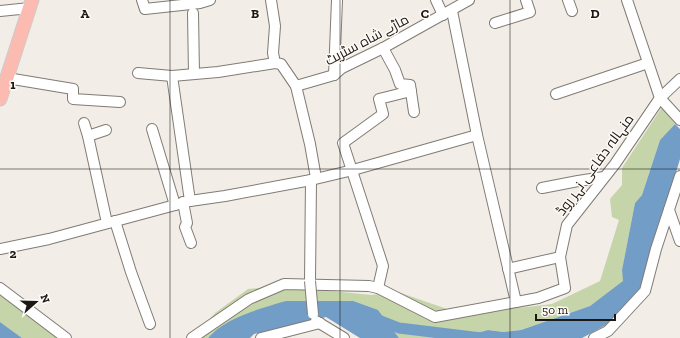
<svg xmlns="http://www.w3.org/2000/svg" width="680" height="338" viewBox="0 0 680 338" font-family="'Zilla Slab',Cairo,serif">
<rect width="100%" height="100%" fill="#f2ede6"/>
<g fill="#c5d5a9">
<polygon points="662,107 675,124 660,140 642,195 635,203 622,270 624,281 590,306 521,330 503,332 488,330 460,338 399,338 378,310 213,332 208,338 193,338 215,313 248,289 284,286 371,295 398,292 447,309 484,312 552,304 600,281 619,220 612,217 610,199 622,185 622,168"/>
<polygon points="0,293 57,338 22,338 0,322"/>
</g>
<g fill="#719dc6">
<polygon points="675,124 680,129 680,159 641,288 606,325 582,338 460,338 488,330 503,332 521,330 590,306 623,281 622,270 635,203 642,195 660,140"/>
<path d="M286 301H353L378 310 399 338H360L326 317 254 334 250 338H208C224 318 262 308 286 301Z"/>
<polygon points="0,322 22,338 0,338"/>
</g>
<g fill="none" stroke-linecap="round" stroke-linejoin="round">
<polyline stroke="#719dc6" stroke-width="11" points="376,319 399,328 481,338"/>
<g stroke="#807b75" stroke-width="12">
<g id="minor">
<polyline points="142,0 145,9 200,3 210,0"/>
<polyline points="271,0 275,26 273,53 275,63 281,64 296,86 310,144 316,178"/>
<polyline points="436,0 443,15"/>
<polyline points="568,0 572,11"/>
<polyline points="627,0 660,98 680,120"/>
<polyline points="0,11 30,8"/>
<polyline points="452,11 477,135 516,302"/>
<polyline points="193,13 194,74"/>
<polyline points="495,23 530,12 526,0"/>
<polyline points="383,48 395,70 400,84 410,85 414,112"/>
<polyline points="138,73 172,76 218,72 275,63"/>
<polyline points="334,75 337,0"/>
<polyline points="172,76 190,201"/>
<polyline points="7,78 73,89 73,99 120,102"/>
<polyline points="296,86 334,75 342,68 383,48 469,0"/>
<polyline points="556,94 648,63"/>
<polyline points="84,123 88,136 107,223"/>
<polyline points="152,129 175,205"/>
<polyline points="88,136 106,130"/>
<polyline points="542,188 578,181 604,177"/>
<polyline points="183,202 187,223 185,227 191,243"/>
<polyline points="669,210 680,241"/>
<polyline points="115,221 131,272 150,324"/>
<polyline points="0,249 49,239 190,201 225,196 311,180 353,170 477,135"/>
<polyline points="508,269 560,257"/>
<polyline points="310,281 311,180"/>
<polyline points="0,288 66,338"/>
<polyline points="378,288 383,266 343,143 383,114 379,99 411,91"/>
<polyline points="316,321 344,338"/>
<polyline points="192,338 249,299 284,284 369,286 378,288 435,317 538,298 565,288 560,257 567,225 615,164 660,98 680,79"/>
<polyline points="261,338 320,323"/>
<polyline points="594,338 608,331 645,291 656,249 680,176"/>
</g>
</g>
<g stroke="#cdcccc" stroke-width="15">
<polyline id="major" points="0,99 32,0"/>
</g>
<use href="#minor" stroke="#fff" stroke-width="10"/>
<use href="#major" stroke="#fbbbb1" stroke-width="13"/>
<g stroke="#807b75" stroke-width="12" stroke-linecap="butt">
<polyline id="minor-bridge" points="310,281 313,314"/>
</g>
<use href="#minor-bridge" stroke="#fff" stroke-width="10"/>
</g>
<path fill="none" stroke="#1a1816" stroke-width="1" stroke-opacity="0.55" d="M170 0V338M340 0V338M510 0V338M0 169H680"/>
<g text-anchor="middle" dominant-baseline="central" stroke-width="3" stroke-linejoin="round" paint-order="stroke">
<g font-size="14" fill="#1a1816" stroke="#fffaf5">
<text transform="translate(367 40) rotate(-28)">ماڑے شاہ سٹریٹ</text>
<text transform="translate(595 165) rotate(-54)">منہالہ دفاعی نہر روڈ</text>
</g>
</g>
<g font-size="13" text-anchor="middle" font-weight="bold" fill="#1a1816" stroke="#fffaf5" stroke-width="3" stroke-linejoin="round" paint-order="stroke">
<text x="85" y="18">A</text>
<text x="255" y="18">B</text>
<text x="425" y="18">C</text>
<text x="595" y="18">D</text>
<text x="13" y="89">1</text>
<text x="13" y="258">2</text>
</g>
<g transform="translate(36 302) rotate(70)" stroke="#fffaf5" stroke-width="3" paint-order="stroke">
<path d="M0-3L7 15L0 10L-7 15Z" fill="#1a1816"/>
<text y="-6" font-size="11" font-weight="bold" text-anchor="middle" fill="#1a1816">N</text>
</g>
<path d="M536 314v6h79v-6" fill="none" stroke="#1a1816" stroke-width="2"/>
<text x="542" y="314" font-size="12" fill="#1a1816" stroke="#fffaf5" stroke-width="3" paint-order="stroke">50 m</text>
</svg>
